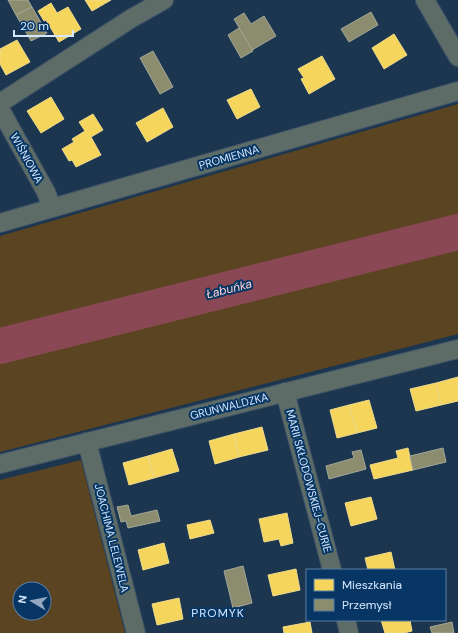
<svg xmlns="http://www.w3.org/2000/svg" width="458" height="633" viewBox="0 0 458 633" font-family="'DM Sans',sans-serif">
<rect width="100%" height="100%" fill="#1c364f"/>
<g fill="#5b4421" fill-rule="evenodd">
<polygon points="458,104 458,334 0,452 0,236"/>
<path d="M81 460 125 633H0V480ZM20 589H44V613H20Z"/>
</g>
<g fill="#f6d55c" stroke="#ecda8d">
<polygon points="85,0 111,0 92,11"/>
<polygon points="51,3 57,13 68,7 81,29 59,42 46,20 44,21 38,11"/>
<polygon points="394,34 407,55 384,69 372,48"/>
<polygon points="17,40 30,62 6,75 0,64 0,49"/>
<polygon points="322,56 335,79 309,94 301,79 304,78 298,69"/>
<polygon points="251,89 260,107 237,119 227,100"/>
<polygon points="51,97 64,119 41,133 27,111"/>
<polygon points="163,108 173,127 147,142 136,123"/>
<polygon points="93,114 103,130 91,137 101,155 76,167 72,160 69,161 62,149 74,142 72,139 85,131 79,122"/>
<polygon points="458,377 458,401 441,405 436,383"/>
<polygon points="436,383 441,405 416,411 410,389"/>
<polygon points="369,400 377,428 357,433 349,405"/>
<polygon points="349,405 357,433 337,438 330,410"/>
<polygon points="262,427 268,450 239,457 234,434"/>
<polygon points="234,434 239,457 215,464 209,441"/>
<polygon points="408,448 413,470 374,479 370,465 398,458 396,451"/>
<polygon points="172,449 179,471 154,478 148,456"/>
<polygon points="148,456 154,478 129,485 123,463"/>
<polygon points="371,497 377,519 351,526 345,503"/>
<polygon points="287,513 293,543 281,546 279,539 264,542 259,519"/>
<polygon points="210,520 214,533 190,539 187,525"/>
<polygon points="164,543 169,563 143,570 138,550"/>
<polygon points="391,552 395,570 368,570 365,558"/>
<polygon points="296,569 300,590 273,596 268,575"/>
<polygon points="179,598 183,619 157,625 152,604"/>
<polygon points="381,620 410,620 412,631 404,633 385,633"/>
<polygon points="310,622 312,633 284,633 283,627"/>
</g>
<g fill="#8c8c6e" stroke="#a2a799">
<polygon points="8,0 28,0 32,7 16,15"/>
<polygon points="32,7 47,33 31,41 16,15"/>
<polygon points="371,12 378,25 349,42 341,29"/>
<polygon points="244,13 251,24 264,16 276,36 252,50 234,19"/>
<polygon points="239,28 253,51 241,58 228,35"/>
<polygon points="153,51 173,87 160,94 140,58"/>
<polygon points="443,448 446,462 413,470 410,456"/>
<polygon points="361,450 366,469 329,479 326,466 354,458 352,452"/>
<polygon points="128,505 131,516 157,510 160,521 128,528 126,521 121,522 117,507"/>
<polygon points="243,566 252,603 233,608 224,571"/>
<polygon points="452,622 454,633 432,633 430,627"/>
</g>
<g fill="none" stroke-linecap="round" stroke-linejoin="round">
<polyline stroke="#8a4854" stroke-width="36" points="0,346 458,232"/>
<g stroke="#3e5267" stroke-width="20">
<g id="minor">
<polyline points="425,0 458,57"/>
<polyline points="0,103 132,18 164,0"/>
<polyline points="0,109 46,192 52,208"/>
<polyline points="0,223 458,91"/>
<polyline points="285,392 332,570"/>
<polyline points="87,442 136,633"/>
<polyline points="0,464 458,349"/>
<polyline points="346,620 349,633"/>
</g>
</g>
<use href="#minor" stroke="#5e6c68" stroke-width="18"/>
</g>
<g text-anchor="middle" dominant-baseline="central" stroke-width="4" stroke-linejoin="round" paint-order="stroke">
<g font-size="11" fill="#d4e7fe" stroke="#073664">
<text transform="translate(229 157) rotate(-16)">PROMIENNA</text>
<text transform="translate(27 158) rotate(61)">WIŚNIOWA</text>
<text transform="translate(229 406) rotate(-14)">GRUNWALDZKA</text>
<text transform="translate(309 481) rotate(75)">MARII SKŁODOWSKIEJ-CURIE</text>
<text transform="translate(112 538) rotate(76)">JOACHIMA LELEWELA</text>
</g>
<g font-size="12" font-style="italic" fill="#fed0d4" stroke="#073664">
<text transform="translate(229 289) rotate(-14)">Łabuńka</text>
</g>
<g font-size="12" letter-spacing="1" fill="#d4e7fe" stroke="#073664">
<text x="218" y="613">PROMYK</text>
</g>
</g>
<rect x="306" y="569" width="140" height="52" fill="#073664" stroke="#597da2"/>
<rect x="314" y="579" width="20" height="12" fill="#f6d55c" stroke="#597da2"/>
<text x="342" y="589" font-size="12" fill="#d4e7fe">Mieszkania</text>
<rect x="314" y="599" width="20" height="12" fill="#8c8c6e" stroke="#597da2"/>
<text x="342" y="609" font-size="12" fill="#d4e7fe">Przemysł</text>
<g transform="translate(32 601) rotate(280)"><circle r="19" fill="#073664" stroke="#597da2"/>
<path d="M0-3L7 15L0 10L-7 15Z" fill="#94a9c1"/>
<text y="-6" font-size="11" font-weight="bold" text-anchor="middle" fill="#d4e7fe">N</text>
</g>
<path d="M14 30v6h59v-6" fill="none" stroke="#d4e7fe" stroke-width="2"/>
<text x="20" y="30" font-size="12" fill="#d4e7fe" stroke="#073664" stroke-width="3" paint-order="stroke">20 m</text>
</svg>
